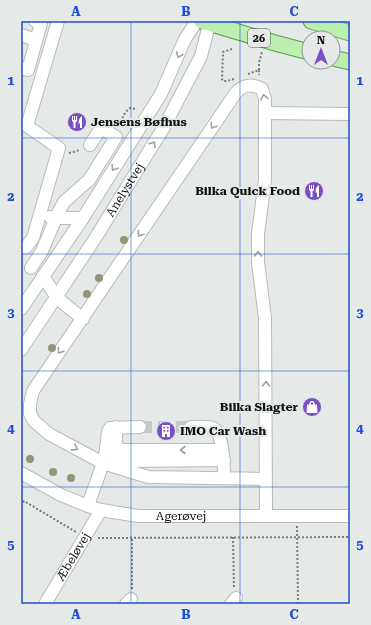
<svg xmlns="http://www.w3.org/2000/svg" width="371" height="625" viewBox="0 0 371 625" font-family="'Roboto Serif',serif">
<rect width="100%" height="100%" fill="#e5e9e7"/>
<g fill="none" stroke-linecap="round" stroke-linejoin="round">
<polyline stroke="#c5c9c7" stroke-width="12" stroke-dasharray="12 6" stroke-linecap="butt" points="140,427 191,427"/>
<g stroke="#b7bbb9" stroke-width="14">
<g id="minor">
<polyline points="21,35 36,40"/>
<polyline points="21,68 28,70 41,23 35,21"/>
<polyline points="265,113 350,114"/>
<polyline points="50,217 56,218 83,218"/>
<polyline points="21,248 26,247 33,238 59,148 27,126 58,21"/>
<polyline points="31,268 42,251 59,211 64,202 89,180 116,137 101,128 90,145"/>
<polyline points="43,276 57,298 83,319"/>
<polyline points="21,309 83,218 161,94 185,39 197,21"/>
<path id="s1" d="M21 350 96 237 164 127 201 56 210 21"/>
<polyline points="116,427 116,443 119,450 222,450"/>
<path d="M191 427C198 427 207 426 213 428 224 433 224 468 224 478"/>
<polyline points="106,447 113,454 124,461 224,460"/>
<path id="s2" d="M21 473 61 495 88 506 101 510 138 516H350"/>
<path d="M266 479 148 477 103 463 49 434 34 421 30 414V404L33 391 62 348 235 94C242 85 252 83 262 89L265 99V179L258 234V262L265 318 266 508V516"/>
<path d="M88 506C94 485 105 465 107 443 108 438 106 433 110 428L140 427"/>
<path id="s3" d="M45 604 101 510"/>
<polyline points="126,604 131,599"/>
<polyline points="231,604 236,598"/>
</g>
</g>
<g stroke="#649956" stroke-width="17">
<g id="major">
<polyline points="202,21 275,43 309,52"/>
<polyline points="311,21 350,33"/>
<polyline points="333,58 350,62"/>
</g>
</g>
<g stroke="#787b7a" stroke-width="2" stroke-dasharray="2 2" stroke-linecap="butt">
<polyline points="232,49 223,52 222,79 223,81 227,81 234,79"/>
<polyline points="259,70 259,63 262,52"/>
<polyline points="248,74 259,70 259,75"/>
<path d="M120 126C122 119 124 112 130 108L137 109"/>
<polyline points="69,153 80,150"/>
<polyline points="21,506 24,501 76,532"/>
<polyline points="297,526 298,604"/>
<polyline points="233,537 234,588"/>
<polyline points="98,538 350,537"/>
<polyline points="132,589 132,538"/>
</g>
<use href="#minor" stroke="#fff" stroke-width="12"/>
<use href="#major" stroke="#bceeb0" stroke-width="15"/>
</g>
<g fill="#929676">
<circle cx="124" cy="240" r="4"/>
<circle cx="99" cy="278" r="4"/>
<circle cx="87" cy="294" r="4"/>
<circle cx="52" cy="348" r="4"/>
<circle cx="30" cy="459" r="4"/>
<circle cx="53" cy="472" r="4"/>
<circle cx="71" cy="478" r="4"/>
</g>
<defs><path id="oneway-chevron" d="M-2-3.5L2.5 0L-2 3.5" fill="none" stroke-width="1.6" stroke-linecap="round" stroke-linejoin="round"/></defs>
<g stroke="#a0a0a0">
<use href="#oneway-chevron" transform="translate(179 55) rotate(112)"/>
<use href="#oneway-chevron" transform="translate(264 97) rotate(-101)"/>
<use href="#oneway-chevron" transform="translate(213 126) rotate(124)"/>
<use href="#oneway-chevron" transform="translate(153 144) rotate(-58)"/>
<use href="#oneway-chevron" transform="translate(114 168) rotate(122)"/>
<use href="#oneway-chevron" transform="translate(140 234) rotate(124)"/>
<use href="#oneway-chevron" transform="translate(258 254) rotate(-90)"/>
<use href="#oneway-chevron" transform="translate(60 351) rotate(123)"/>
<use href="#oneway-chevron" transform="translate(266 384) rotate(-90)"/>
<use href="#oneway-chevron" transform="translate(75 448) rotate(28)"/>
<use href="#oneway-chevron" transform="translate(183 450) rotate(-180)"/>
</g>
<path fill="none" stroke="#1d4ed8" stroke-width="1" stroke-opacity="0.55" d="M131 21V604M240 21V604M21 138H350M21 254H350M21 371H350M21 487H350"/>
<defs>
<g id="restaurant-disc" transform="scale(1)"><circle r="9.5" fill="#794ec7" stroke="#e5e9e7"/><path d="M-5-6h1v4h1v-4h1v4h1v-4h1v5L-1.5 .5V6h-2V.5L-5-1ZM5-6V6H3V1.5H1.5Q1.5-4 5-6Z" fill="#fff"/></g>
<g id="shop-disc" transform="scale(1)"><circle r="9.5" fill="#794ec7" stroke="#e5e9e7"/><path d="M-5-2.5h2.3a2.7 3.5 0 0 1 5.4 0H5L5.5 6h-11ZM-1.5-2.5h3a1.5 2.3 0 0 0-3 0Z" fill="#fff"/></g>
<g id="building-disc" transform="scale(1)"><circle r="9.5" fill="#794ec7" stroke="#e5e9e7"/><path d="M-4-6H4V6H1V3H-1V6H-4ZM-2.5-4.3h1.7v1.8h-1.7ZM.8-4.3h1.7v1.8H.8ZM-2.5-1h1.7V.8h-1.7ZM.8-1h1.7V.8H.8Z" fill="#fff"/></g>
</defs>
<g fill-rule="evenodd">
<use href="#restaurant-disc" x="77" y="122"/>
<use href="#restaurant-disc" x="314" y="191"/>
<use href="#shop-disc" x="312" y="407"/>
<use href="#building-disc" x="166" y="431"/>
</g>
<g text-anchor="middle" dominant-baseline="central" stroke-width="4" stroke-linejoin="round" paint-order="stroke">
<rect fill="#e5e9e7" stroke="#515252" stroke-width="1" x="248" y="29" width="22" height="18" rx="3"/>
<g font-size="11" font-weight="bold" fill="#111212">
<text x="259" y="38">26</text>
</g>
<g font-size="12" font-weight="bold" fill="#111212" stroke="#e5e9e7" text-anchor="start">
<text x="91" y="122">Jensens Bøfhus</text>
<text x="300" y="191" text-anchor="end">Bilka Quick Food</text>
<text x="298" y="407" text-anchor="end">Bilka Slagter</text>
<text x="180" y="431">IMO Car Wash</text>
</g>
<g font-size="12" fill="#111212" stroke="#e5e9e7">
<text stroke="none"><textPath href="#s1" startOffset="191">Anelystvej</textPath></text>
<text stroke="none"><textPath href="#s2" startOffset="169">Agerøvej</textPath></text>
<text stroke="none"><textPath href="#s3" startOffset="55">Æbeløvej</textPath></text>
</g>
</g>
<rect width="371" height="625" fill="none" stroke="#e5e9e7" stroke-width="44"/>
<g transform="translate(321 50)"><circle r="19" fill="#e5e9e7" stroke="#909392"/>
<path d="M0-3L7 15L0 10L-7 15Z" fill="#794ec7"/>
<text y="-6" font-size="11" font-weight="bold" text-anchor="middle" fill="#111212">N</text>
</g>
<rect x="22" y="22" width="327" height="581" fill="none" stroke="#1d4ed8" stroke-width="1.5"/>
<g font-size="13" text-anchor="middle" font-weight="bold" fill="#1d4ed8">
<text x="76" y="16">A</text>
<text x="186" y="16">B</text>
<text x="294" y="16">C</text>
<text x="11" y="85">1</text>
<text x="360" y="85">1</text>
<text x="11" y="201">2</text>
<text x="360" y="201">2</text>
<text x="11" y="317">3</text>
<text x="360" y="317">3</text>
<text x="11" y="433">4</text>
<text x="360" y="433">4</text>
<text x="11" y="549">5</text>
<text x="360" y="549">5</text>
<text x="76" y="619">A</text>
<text x="186" y="619">B</text>
<text x="294" y="619">C</text>
</g>
</svg>
